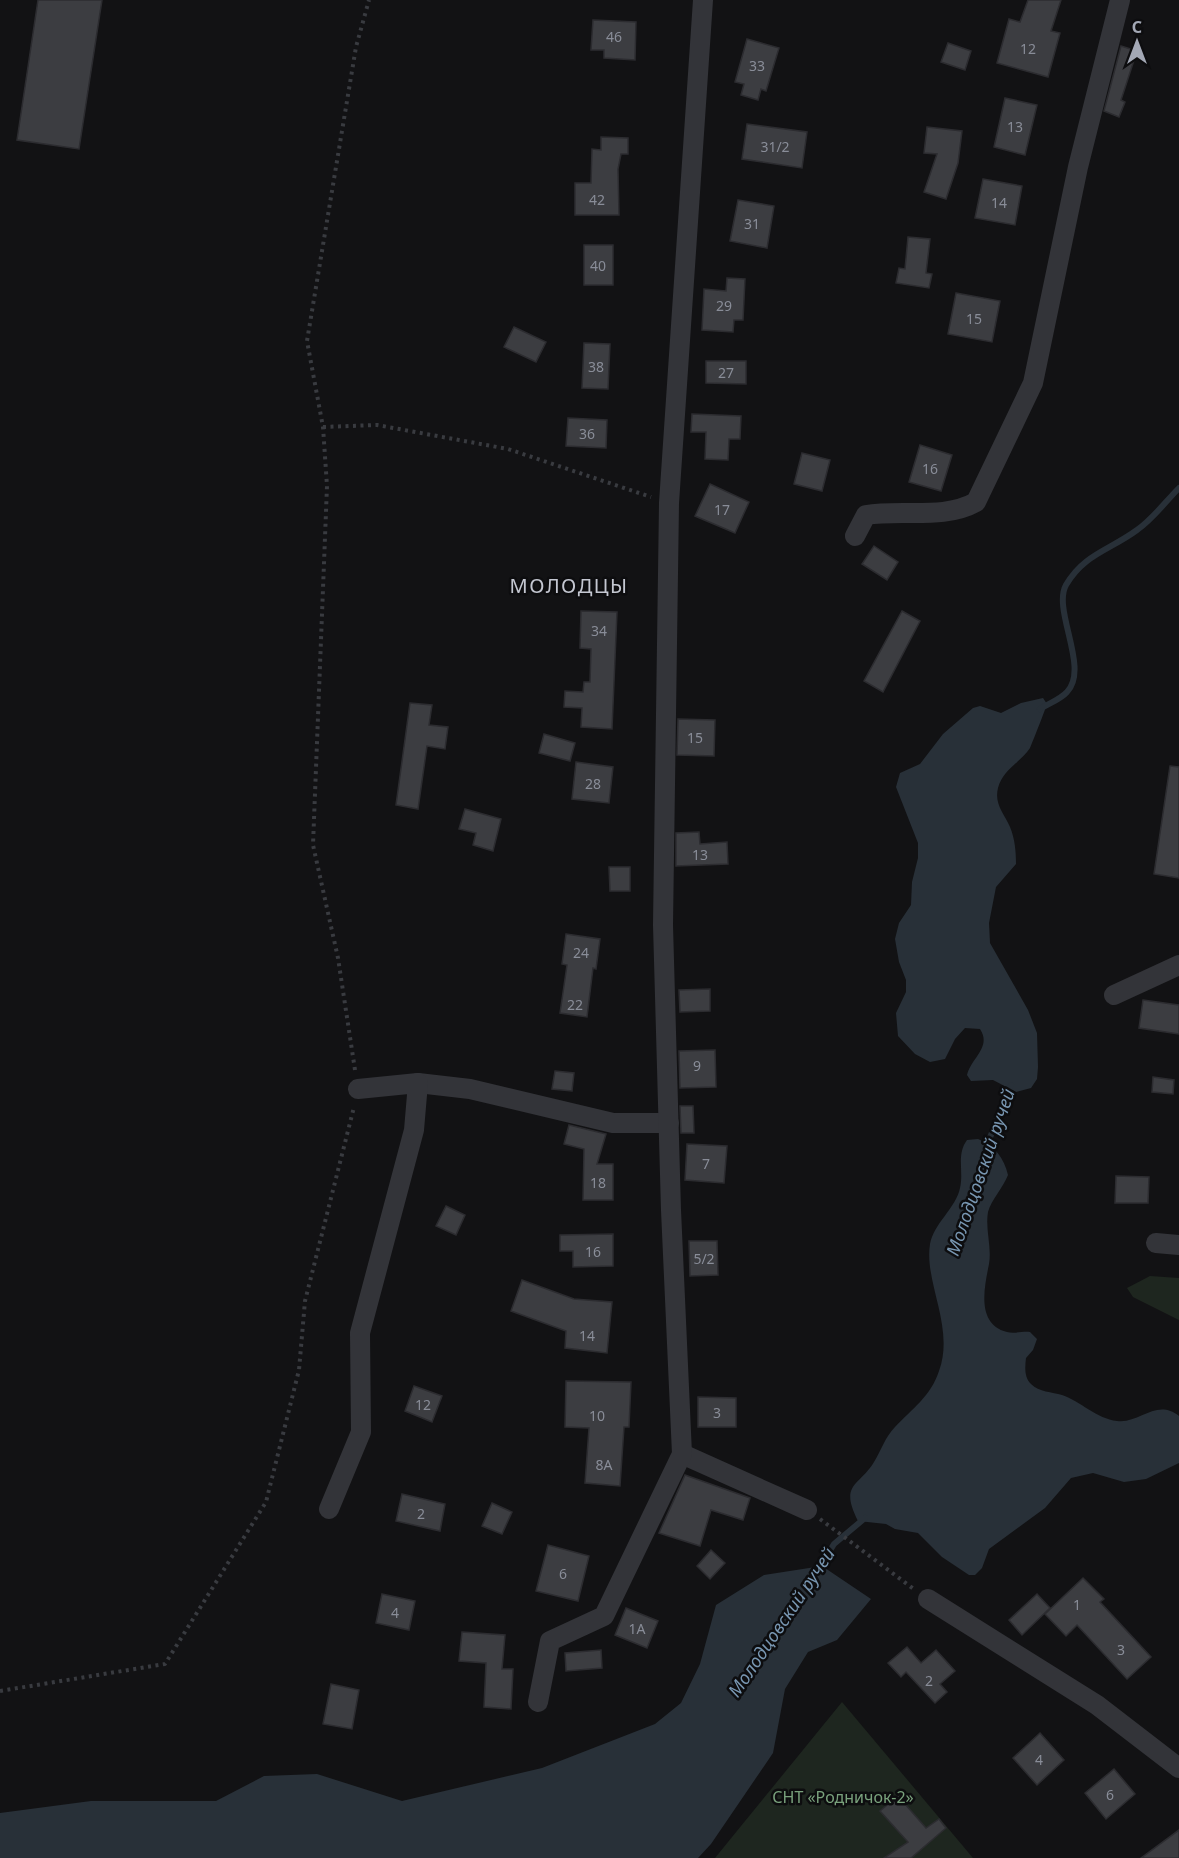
<svg xmlns="http://www.w3.org/2000/svg" width="1179" height="1858" viewBox="0 0 1179 1858" font-family="'Noto Sans',sans-serif">
<rect width="100%" height="100%" fill="#121214"/>
<g fill="#1e261f">
<polygon points="1150,1276 1179,1278 1179,1320 1133,1297 1127,1288"/>
<polygon points="842,1702 973,1858 715,1858"/>
</g>
<g fill="#283038">
<path d="M1043 698 1047 704C1046 708 1031 746 1030 748 1020 763 1003 769 998 788 994 804 1004 813 1010 827 1015 839 1016 852 1016 864L996 887 989 923 990 943 1028 1010 1037 1033 1038 1067 1037 1079 1031 1088 1016 1092 993 1080 971 1081 967 1075C971 1058 992 1047 980 1029L965 1028 955 1039 945 1059 930 1062 915 1054 898 1036 896 1013 906 992V980L899 962 895 939 899 923 911 905 912 882 918 858V843L896 787 900 773 920 764 943 734 973 708 980 706 1001 713 1021 703Z"/>
<path d="M978 1139C995 1146 1004 1158 1008 1175 1003 1188 991 1200 988 1212 985 1229 992 1247 989 1264 985 1285 975 1324 1007 1332 1014 1334 1023 1331 1030 1332L1037 1339 1033 1350 1026 1358C1025 1367 1024 1377 1031 1384 1039 1392 1052 1392 1062 1395 1080 1401 1097 1419 1117 1421 1140 1424 1156 1398 1179 1416V1463L1146 1479 1124 1482 1093 1473 1071 1478 1045 1508 989 1549 982 1568 975 1575H969L942 1557 918 1533 895 1529 886 1524 858 1521C839 1483 859 1487 874 1462 881 1451 885 1437 895 1427 912 1409 931 1396 939 1371 955 1327 924 1283 930 1244 934 1223 956 1208 960 1188 964 1171 956 1155 967 1140Z"/>
<polygon points="822,1566 871,1599 837,1640 808,1652 785,1689 773,1753 711,1844 698,1858 0,1858 0,1813 91,1801 216,1801 264,1776 317,1774 402,1801 542,1768 655,1724 681,1703 700,1664 716,1605 764,1575"/>
</g>
<g fill="none" stroke-linecap="round" stroke-linejoin="round">
<g stroke="#283038" stroke-width="6">
<path d="M1040 709C1048 704 1061 699 1067 692 1090 668 1052 610 1066 585 1084 554 1110 550 1137 530 1153 519 1166 501 1179 488"/>
<polyline points="985,1150 1011,1085"/>
<polyline points="817,1572 834,1544 865,1518"/>
</g>
</g>
<g fill="#3c3d41" stroke="#2c2c30" stroke-width="1.5">
<polygon points="38,0 102,0 79,149 17,140"/>
<polygon points="1028,0 1061,0 1051,31 1060,33 1048,77 997,63 1009,19 1020,22"/>
<polygon points="593,20 636,22 635,60 604,58 604,50 591,50"/>
<polygon points="747,39 779,48 766,91 761,89 758,100 741,95 744,84 735,82"/>
<polygon points="948,43 971,51 965,70 941,62"/>
<polygon points="1121,46 1137,51 1121,100 1125,102 1119,117 1104,111"/>
<polygon points="1005,98 1037,105 1025,155 994,147"/>
<polygon points="747,124 807,132 802,168 742,159"/>
<polygon points="927,127 962,131 958,163 946,199 924,192 937,154 924,153"/>
<polygon points="601,137 628,138 628,154 621,154 618,169 619,215 575,215 575,183 591,183 592,149 601,150"/>
<polygon points="983,179 1022,186 1015,225 975,218"/>
<polygon points="738,200 774,206 767,248 730,241"/>
<polygon points="908,237 930,239 926,273 932,274 929,288 896,283 899,268 905,269"/>
<rect x="584" y="245" width="29" height="40"/>
<polygon points="727,278 745,279 743,320 734,320 733,332 702,330 704,289 726,291"/>
<polygon points="956,293 1000,301 992,342 948,334"/>
<polygon points="514,327 546,342 536,362 504,347"/>
<polygon points="584,343 610,344 608,389 582,388"/>
<polygon points="706,361 746,361 746,384 706,383"/>
<polygon points="692,414 741,416 740,439 729,439 728,460 705,459 706,432 691,432"/>
<polygon points="568,418 607,420 606,448 566,446"/>
<polygon points="920,445 952,455 941,491 909,482"/>
<polygon points="802,453 830,460 822,491 794,484"/>
<polygon points="710,484 749,502 735,533 695,516"/>
<polygon points="874,546 898,562 887,580 862,564"/>
<polygon points="581,611 617,612 612,729 581,727 582,708 564,707 565,691 583,692 584,682 590,682 591,649 580,648"/>
<polygon points="902,611 920,621 883,692 864,681"/>
<polygon points="410,703 432,705 429,725 448,727 445,749 427,746 418,809 396,805"/>
<polygon points="678,719 715,720 714,756 677,755"/>
<polygon points="544,734 575,743 570,761 539,753"/>
<polygon points="576,762 613,767 609,803 572,799"/>
<polygon points="1170,766 1179,767 1179,878 1154,874"/>
<polygon points="465,809 501,819 493,851 473,845 476,833 459,829"/>
<polygon points="699,832 700,844 727,842 728,864 676,866 676,833"/>
<polygon points="609,867 630,867 630,891 610,891"/>
<polygon points="566,934 600,939 596,969 593,968 587,1017 560,1013 567,965 562,964"/>
<polygon points="710,989 710,1011 680,1012 679,990"/>
<polygon points="1143,1000 1179,1005 1179,1034 1139,1028"/>
<polygon points="715,1050 716,1087 680,1088 679,1051"/>
<polygon points="555,1071 574,1073 572,1091 552,1089"/>
<polygon points="1153,1077 1174,1080 1173,1094 1152,1092"/>
<polygon points="680,1106 693,1106 694,1133 681,1133"/>
<polygon points="569,1125 606,1134 597,1164 613,1164 613,1200 583,1200 584,1149 564,1144"/>
<polygon points="687,1144 727,1146 724,1183 685,1180"/>
<polygon points="1116,1176 1149,1177 1148,1203 1115,1203"/>
<polygon points="446,1206 465,1215 456,1235 436,1226"/>
<polygon points="613,1234 613,1266 573,1267 573,1251 560,1251 560,1235"/>
<polygon points="689,1241 717,1241 718,1275 690,1276"/>
<polygon points="522,1280 574,1299 612,1302 607,1353 565,1348 566,1331 511,1311"/>
<polygon points="566,1381 631,1382 629,1427 624,1427 620,1486 585,1483 589,1428 565,1427"/>
<polygon points="414,1386 442,1396 432,1422 405,1411"/>
<polygon points="698,1397 736,1398 736,1427 698,1427"/>
<polygon points="685,1475 750,1498 743,1520 711,1510 700,1546 659,1533"/>
<polygon points="402,1494 445,1504 440,1531 396,1521"/>
<polygon points="492,1503 512,1512 502,1534 482,1526"/>
<polygon points="548,1545 589,1556 578,1601 536,1591"/>
<polygon points="711,1550 725,1563 710,1579 697,1566"/>
<polygon points="1083,1578 1104,1599 1100,1602 1151,1657 1127,1679 1077,1625 1066,1636 1045,1614"/>
<polygon points="382,1594 415,1601 409,1630 376,1623"/>
<polygon points="1037,1594 1050,1608 1022,1635 1009,1620"/>
<polygon points="626,1608 658,1621 647,1648 615,1635"/>
<polygon points="462,1632 505,1635 502,1669 513,1669 511,1709 484,1707 486,1663 459,1661"/>
<polygon points="907,1647 921,1663 936,1650 955,1671 940,1684 947,1692 935,1703 906,1672 901,1677 888,1663"/>
<polygon points="601,1650 602,1668 566,1671 565,1653"/>
<polygon points="331,1684 359,1690 352,1729 323,1724"/>
<polygon points="1040,1733 1064,1760 1037,1785 1013,1758"/>
<polygon points="1114,1769 1135,1794 1106,1819 1085,1793"/>
<polygon points="898,1796 926,1828 939,1819 946,1828 911,1858 884,1858 908,1842 880,1811"/>
<polygon points="1179,1830 1179,1858 1141,1858"/>
</g>
<g fill="none" stroke-linecap="round" stroke-linejoin="round">
<g stroke="#393b40" stroke-width="4" stroke-dasharray="3 4.5" stroke-linecap="butt">
<polyline points="323,427 377,425 508,449 651,497"/>
<polyline points="355,1070 338,958 313,845 327,486 323,427 307,341 356,47 369,0"/>
<polyline points="820,1519 915,1590"/>
<polyline points="0,1691 165,1664 266,1502 299,1370 305,1301 354,1107"/>
</g>
<g stroke="#333439" stroke-width="20">
<path d="M855 536 866 515C902 509 944 520 976 502L1033 383 1078 167 1120 0"/>
<polyline points="1114,995 1179,965"/>
<polyline points="418,1083 470,1089 613,1123 669,1123"/>
<polyline points="1156,1243 1179,1245"/>
<polyline points="682,1454 807,1510"/>
<polyline points="329,1509 361,1432 360,1333 414,1130 418,1083 358,1089"/>
<polyline points="928,1599 1097,1705 1179,1768"/>
<polyline points="538,1702 550,1641 604,1616 682,1454 671,1210 663,925 669,503 703,0"/>
</g>
</g>
<g text-anchor="middle" dominant-baseline="central" stroke-width="5" stroke-linejoin="round" paint-order="stroke">
<g font-size="14" fill="#898d98">
<text x="614" y="36">46</text>
<text x="1028" y="48">12</text>
<text x="757" y="65">33</text>
<text x="1015" y="126">13</text>
<text x="775" y="146">31/2</text>
<text x="597" y="199">42</text>
<text x="999" y="202">14</text>
<text x="752" y="223">31</text>
<text x="598" y="265">40</text>
<text x="724" y="305">29</text>
<text x="974" y="318">15</text>
<text x="596" y="366">38</text>
<text x="726" y="372">27</text>
<text x="587" y="433">36</text>
<text x="930" y="468">16</text>
<text x="722" y="509">17</text>
<text x="599" y="630">34</text>
<text x="695" y="737">15</text>
<text x="593" y="783">28</text>
<text x="700" y="854">13</text>
<text x="581" y="952">24</text>
<text x="575" y="1004">22</text>
<text x="697" y="1065">9</text>
<text x="706" y="1163">7</text>
<text x="598" y="1182">18</text>
<text x="593" y="1251">16</text>
<text x="704" y="1258">5/2</text>
<text x="587" y="1335">14</text>
<text x="423" y="1404">12</text>
<text x="717" y="1412">3</text>
<text x="597" y="1415">10</text>
<text x="604" y="1464">8А</text>
<text x="421" y="1513">2</text>
<text x="563" y="1573">6</text>
<text x="1077" y="1604">1</text>
<text x="395" y="1612">4</text>
<text x="637" y="1628">1А</text>
<text x="1121" y="1649">3</text>
<text x="929" y="1680">2</text>
<text x="1039" y="1759">4</text>
<text x="1110" y="1794">6</text>
</g>
<g font-size="16" fill="#79a17c" stroke="#0d0d0f">
<text x="843" y="1797">СНТ «Родничок-2»</text>
</g>
<g font-size="18" font-style="italic" fill="#7896b1" stroke="#0d0d0f">
<text transform="translate(980 1172) rotate(-71)">Молодцовский ручей</text>
<text transform="translate(781 1622) rotate(-56)">Молодцовский ручей</text>
</g>
<g font-size="20" letter-spacing="1.5" fill="#c4c7d1" stroke="#0d0d0f">
<text x="569" y="585">МОЛОДЦЫ</text>
</g>
</g>
<g transform="translate(1137 42)" stroke="#0d0d0f" stroke-width="4.5" paint-order="stroke">
<path d="M0-4.5L10 22L0 15L-10 22Z" fill="#a3a8b5"/>
<text y="-9" font-size="16" font-weight="bold" text-anchor="middle" fill="#a3a8b5">С</text>
</g>
</svg>
